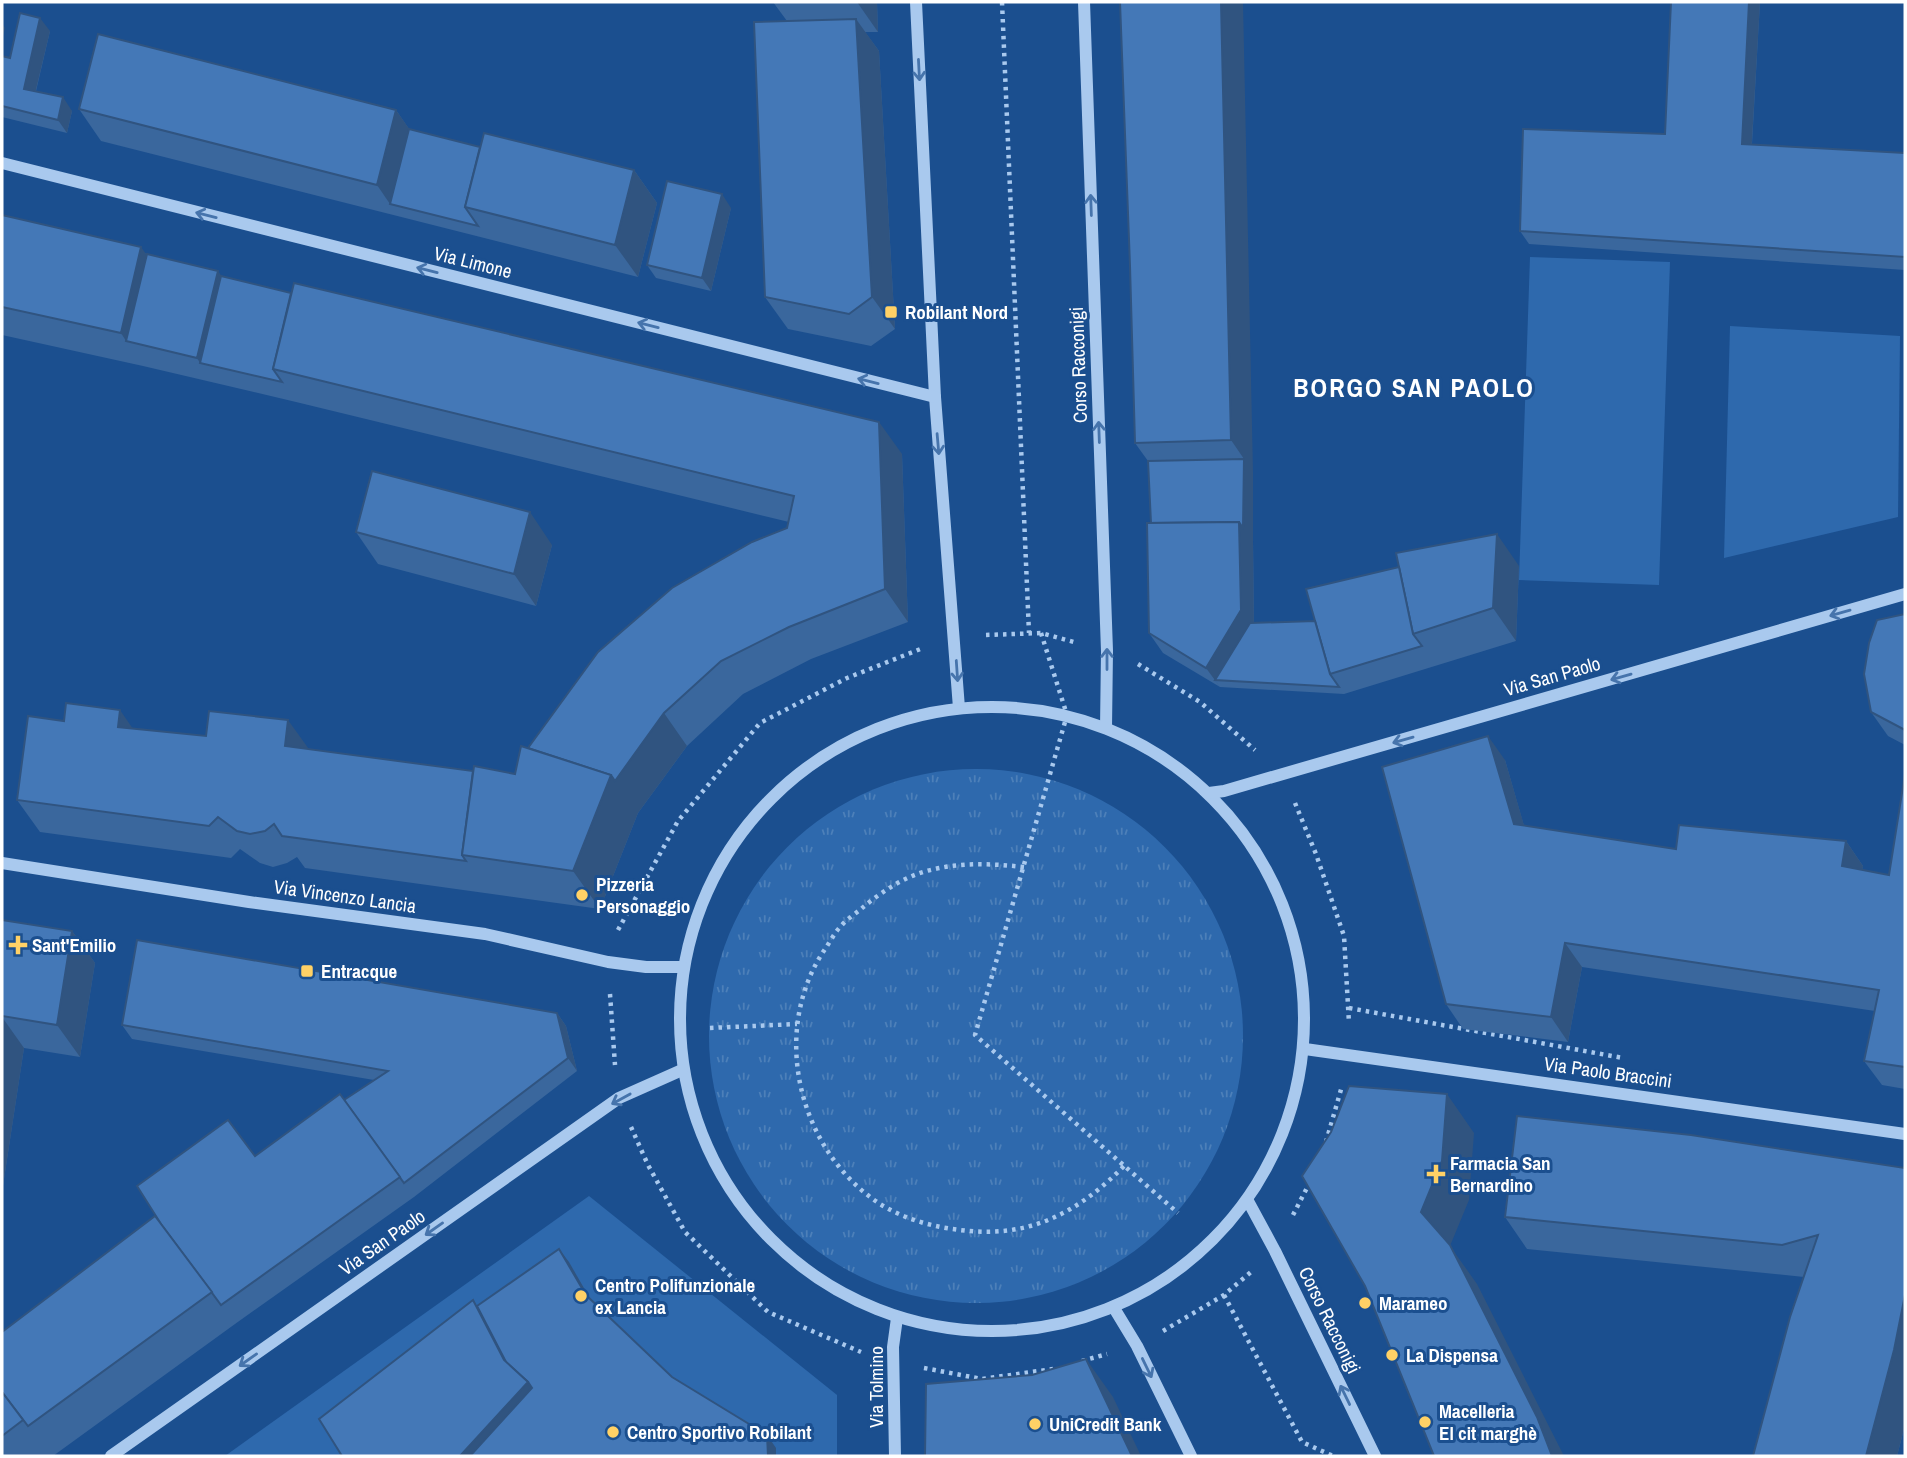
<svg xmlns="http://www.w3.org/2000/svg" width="1907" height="1458" viewBox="0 0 1907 1458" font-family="'Archivo Narrow',sans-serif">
<defs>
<pattern id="park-tufts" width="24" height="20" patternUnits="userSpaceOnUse" patternTransform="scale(1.75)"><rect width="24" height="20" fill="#2e69ad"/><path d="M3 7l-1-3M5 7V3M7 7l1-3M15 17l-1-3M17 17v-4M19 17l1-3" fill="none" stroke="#4d80b9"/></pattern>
</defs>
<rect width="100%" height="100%" fill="#1b4f8f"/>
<circle fill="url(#park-tufts)" cx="976" cy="1036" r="267"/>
<g fill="#2e69ad">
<polygon points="1530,257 1670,262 1659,585 1519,580"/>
<polygon points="1730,326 1900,336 1898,517 1724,558"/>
<polygon points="589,1196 837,1395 837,1456 225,1456"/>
</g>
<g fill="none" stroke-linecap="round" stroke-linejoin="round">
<g stroke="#a9c9ee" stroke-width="4.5" stroke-dasharray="3.5 5" stroke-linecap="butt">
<polyline points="1002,2 1029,633"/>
<polyline points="1041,633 1067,715 975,1035 1178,1213"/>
<polyline points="986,635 1041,633 1074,642"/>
<polyline points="1138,664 1200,702 1255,750"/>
<polyline points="1295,803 1316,854 1344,936 1349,1023"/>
<path d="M1024 867C994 864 966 862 935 869 908 874 882 891 861 909 855 914 847 919 841 926 834 933 829 944 823 952 770 1034 799 1151 880 1204 904 1219 933 1227 960 1230 1029 1239 1078 1213 1125 1165"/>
<polyline points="618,930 678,821 760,723 847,678 923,648"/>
<polyline points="610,994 615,1065"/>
<polyline points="1349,1008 1623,1058"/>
<polyline points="710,1028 797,1024"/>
<polyline points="631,1127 648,1165 685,1232 768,1312 861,1352"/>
<polyline points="1326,1142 1342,1086"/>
<polyline points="1293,1215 1310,1182"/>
<polyline points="1224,1295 1302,1442 1333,1456"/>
<polyline points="1163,1331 1224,1295 1251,1272"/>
<polyline points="1082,1361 1107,1354"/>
<polyline points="924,1368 982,1379 1053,1369"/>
</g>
<g stroke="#a9c9ee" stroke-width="12">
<polyline points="916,2 935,397 959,708"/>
<polyline points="1084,2 1107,651 1106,728"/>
<polyline points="2,163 935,397"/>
<circle cx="992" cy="1019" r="312"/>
<polyline points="1209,793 1224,791 1905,594"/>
<polyline points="2,863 249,902 485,934 608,962 646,967 682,967"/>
<polyline points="1305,1049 1905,1134"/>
<polyline points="1248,1201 1275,1251 1375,1456"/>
<polyline points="1114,1308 1137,1346 1191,1456"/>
<polyline points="111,1456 619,1098 682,1070"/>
<polyline points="895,1456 893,1347 897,1318"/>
</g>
</g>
<g fill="#3a679d">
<polygon points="773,2 877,2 878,32 865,32 879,51 895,329 871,346 788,329 765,297 787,21"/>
<polygon points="1760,2 1752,144 1905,153 1905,270 1529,244 1520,231 1665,134"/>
<polygon points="50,31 36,91 72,111 67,133 2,117 2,56 10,58"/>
<polygon points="79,109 396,110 409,129 480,147 634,170 657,203 638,277 101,141"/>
<polygon points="731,208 711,291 656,278 647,265"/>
<polygon points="2,215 147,254 221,276 902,454 908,622 811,659 743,694 687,746 638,813 600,909 305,868 297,857 287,863 273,867 260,863 240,849 231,858 40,832 17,800 64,721 309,750 473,771 515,774 528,748 787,528 789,522 296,402 143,366 2,335"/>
<polygon points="1130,266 1253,472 1253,541 1254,623 1315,621 1519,566 1516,641 1344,694 1220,687 1163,653 1149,633 1151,523 1148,461 1135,443"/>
<polygon points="356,532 552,545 536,606 378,564"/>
<polygon points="1905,614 1905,745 1888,736 1871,712"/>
<polygon points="1505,760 1524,826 1676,849 1846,841 1863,866 1862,870 1889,875 1905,774 1905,1089 1882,1085 1864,1061 1875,1011 1582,967 1568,1042 1463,1029 1446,1004"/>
<polygon points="2,920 72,931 95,963 80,1057 24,1048 2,1192"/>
<polygon points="557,1013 566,1026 577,1071 414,1197 235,1324 53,1456 2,1456 2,1332 255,1156 344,1100 374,1080 132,1039 122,1025"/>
<polygon points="1905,1168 1905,1425 1897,1456 1753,1456 1804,1277 1527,1249 1505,1217"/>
</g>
<g fill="#305480">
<polygon points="857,2 877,2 878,32"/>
<polygon points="1221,2 1243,2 1253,472 1253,541 1254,630 1215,680 1220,687 1206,668 1239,522 1244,459 1231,440"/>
<polygon points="1749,2 1760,2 1751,157 1742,144"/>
<polygon points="40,18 50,31 33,102 24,89"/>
<polygon points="856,19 879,51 895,329 872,297"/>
<polygon points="2,23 5,28 2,40"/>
<polygon points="63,97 72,111 67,133 58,120"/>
<polygon points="396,110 419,143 390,204 377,185"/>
<polygon points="634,170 657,203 638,277 615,245"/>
<polygon points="722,194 731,208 711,291 702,278"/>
<polygon points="141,247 164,279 126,341 121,333"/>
<polygon points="218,271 235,296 200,363 197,358"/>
<polygon points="879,422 902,454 908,622 885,589"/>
<polygon points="530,512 552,545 536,606 514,574"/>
<polygon points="1497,534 1519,566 1516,641 1493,608"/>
<polygon points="120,710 142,742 118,727"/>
<polygon points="664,713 687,746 638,813 600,909 573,871 611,775"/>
<polygon points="288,720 311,752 285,746"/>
<polygon points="1488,736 1505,760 1531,849 1514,824"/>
<polygon points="1846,841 1863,866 1859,891 1842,866"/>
<polygon points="72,931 95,963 80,1057 57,1025"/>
<polygon points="1565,943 1582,967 1568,1042 1551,1017"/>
<polygon points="557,1013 566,1026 577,1071 568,1058"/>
<polygon points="2,1017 24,1048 2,1192"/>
<polygon points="1447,1094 1474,1133 1469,1200 1450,1246 1477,1284 1564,1456 1552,1456 1421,1212"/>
<polygon points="559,1249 569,1262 596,1309 586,1295"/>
<polygon points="1905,1295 1905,1425 1897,1456 1866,1456"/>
<polygon points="1086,1359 1113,1397 1141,1456 1132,1456"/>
<polygon points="528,1382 542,1401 492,1456 460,1456"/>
<polygon points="767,1435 776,1448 776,1456 768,1456"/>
</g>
<g fill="#4478b7" stroke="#305480" stroke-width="2">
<polygon points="1120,2 1221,2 1231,440 1135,443 1130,266"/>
<polygon points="1671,2 1749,2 1742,144 1905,153 1905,257 1520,231 1523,129 1665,134"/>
<polygon points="20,13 40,18 24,89 63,97 58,120 2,106 2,56 10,58"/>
<polygon points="856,19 872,297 849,314 765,297 754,22"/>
<polygon points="98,34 396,110 377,185 79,109"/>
<polygon points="409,129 480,147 465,207 478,226 390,204"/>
<polygon points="484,133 634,170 615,245 465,207"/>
<polygon points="667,181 722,194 702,278 647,265"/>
<polygon points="2,215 141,247 121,333 2,307"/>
<polygon points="147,254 218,271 197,358 126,341"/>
<polygon points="221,276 291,293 273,369 282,382 200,363"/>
<polygon points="294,283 879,422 885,589 789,627 721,661 664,713 615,781 611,775 528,748 598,652 672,588 752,542 787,528 794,496 273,369"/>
<polygon points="1244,459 1243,528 1239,522 1151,523 1148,461"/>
<polygon points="372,471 530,512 514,574 356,532"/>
<polygon points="1239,522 1241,610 1206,668 1149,633 1147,523"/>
<polygon points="1497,534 1493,608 1413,634 1396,553"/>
<polygon points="1399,567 1413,634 1422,646 1330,674 1306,589"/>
<polygon points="1905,614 1905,730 1871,712 1864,674 1869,643 1877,620"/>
<polygon points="1315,621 1330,674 1339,687 1215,680 1250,623"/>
<polygon points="66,703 120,710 118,727 206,736 209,711 288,720 285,746 473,771 462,855 466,861 282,836 274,824 265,831 250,834 237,831 218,817 209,826 17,800 28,716 64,721"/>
<polygon points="1488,736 1514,824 1676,849 1679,825 1846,841 1842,866 1889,875 1905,774 1905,1067 1864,1061 1879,990 1565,943 1551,1017 1446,1004 1382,767"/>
<polygon points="521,746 611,775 573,871 462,855 474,766 515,774"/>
<polygon points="2,920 72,931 57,1025 2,1016"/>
<polygon points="137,940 557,1013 568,1058 404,1183 344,1100 388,1071 122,1025"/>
<polygon points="1349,1086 1447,1094 1442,1161 1421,1212 1450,1245 1537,1417 1552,1456 1434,1456 1365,1286 1302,1176 1331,1132"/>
<polygon points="340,1094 400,1177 221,1305 161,1224 137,1186 228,1120 255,1156"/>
<polygon points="1517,1116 1691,1135 1905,1168 1905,1295 1894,1350 1866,1456 1753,1456 1790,1317 1818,1235 1782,1245 1505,1217"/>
<polygon points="155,1216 212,1292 28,1426 2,1392 2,1332"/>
<polygon points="559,1249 586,1295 672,1377 767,1435 768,1456 470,1456 532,1388 528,1382 506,1362 477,1306"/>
<polygon points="473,1300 504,1360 528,1382 460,1456 342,1456 319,1419"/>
<polygon points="1086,1359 1132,1456 925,1456 926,1384 1032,1375"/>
<polygon points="2,1392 23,1420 2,1436"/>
</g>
<defs><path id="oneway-shaft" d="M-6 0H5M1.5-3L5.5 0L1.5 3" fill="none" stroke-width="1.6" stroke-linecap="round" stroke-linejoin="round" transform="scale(1.75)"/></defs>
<g stroke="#4674ac">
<use href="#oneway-shaft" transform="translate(919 70) rotate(87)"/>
<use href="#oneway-shaft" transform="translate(1091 205) rotate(-92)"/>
<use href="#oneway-shaft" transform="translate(206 215) rotate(-166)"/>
<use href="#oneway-shaft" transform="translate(427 270) rotate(-166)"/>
<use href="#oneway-shaft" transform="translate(648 325) rotate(-166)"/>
<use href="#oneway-shaft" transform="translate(868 381) rotate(-166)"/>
<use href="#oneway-shaft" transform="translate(1099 432) rotate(-92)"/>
<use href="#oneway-shaft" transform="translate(938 444) rotate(85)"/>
<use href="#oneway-shaft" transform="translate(1840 613) rotate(164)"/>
<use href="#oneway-shaft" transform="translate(1107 659) rotate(-90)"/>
<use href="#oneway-shaft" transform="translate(957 671) rotate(86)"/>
<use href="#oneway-shaft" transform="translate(1621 677) rotate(164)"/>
<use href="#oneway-shaft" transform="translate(1403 740) rotate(164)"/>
<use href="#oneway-shaft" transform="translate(621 1099) rotate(151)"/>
<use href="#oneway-shaft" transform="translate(434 1229) rotate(145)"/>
<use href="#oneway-shaft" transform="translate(248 1360) rotate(145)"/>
<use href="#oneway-shaft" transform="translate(1147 1368) rotate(64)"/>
<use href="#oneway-shaft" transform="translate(1345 1395) rotate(-116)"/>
</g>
<g fill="#ffd166" stroke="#1b4f8f" stroke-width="2.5">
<rect x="884" y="305" width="14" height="14" rx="3.5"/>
<circle cx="582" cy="895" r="7"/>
<path d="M14.5 934.5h7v7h7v7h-7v7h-7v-7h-7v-7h7z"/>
<rect x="300" y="964" width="14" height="14" rx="3.5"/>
<path d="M1432.5 1163.5h7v7h7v7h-7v7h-7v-7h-7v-7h7z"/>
<circle cx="581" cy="1296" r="7"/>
<circle cx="1365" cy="1303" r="7"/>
<circle cx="1392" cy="1355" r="7"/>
<circle cx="1425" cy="1422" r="7"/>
<circle cx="1035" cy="1424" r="7"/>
<circle cx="613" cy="1432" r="7"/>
</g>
<g text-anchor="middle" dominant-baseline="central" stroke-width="6" stroke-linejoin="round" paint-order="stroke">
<g font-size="19" fill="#fff" stroke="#1b4f8f">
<text transform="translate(473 262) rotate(14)">Via Limone</text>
<text transform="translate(1078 365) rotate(-92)">Corso Racconigi</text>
<text transform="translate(1552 676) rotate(-16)">Via San Paolo</text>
<text transform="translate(345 896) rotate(8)">Via Vincenzo Lancia</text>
<text transform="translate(1608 1072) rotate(8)">Via Paolo Braccini</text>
<text transform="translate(382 1242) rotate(-35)">Via San Paolo</text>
<text transform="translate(1330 1320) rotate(64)">Corso Racconigi</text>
<text transform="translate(876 1387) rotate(-90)">Via Tolmino</text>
</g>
<g font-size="19" font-weight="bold" fill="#fff" stroke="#1b4f8f" text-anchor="start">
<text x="905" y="312">Robilant Nord</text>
<text x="596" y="884">Pizzeria<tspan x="596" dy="22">Personaggio</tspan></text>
<text x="32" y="945">Sant'Emilio</text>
<text x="321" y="971">Entracque</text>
<text x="1450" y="1163">Farmacia San<tspan x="1450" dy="22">Bernardino</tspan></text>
<text x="595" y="1285">Centro Polifunzionale<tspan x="595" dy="22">ex Lancia</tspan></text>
<text x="1379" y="1303">Marameo</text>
<text x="1406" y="1355">La Dispensa</text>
<text x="1439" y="1411">Macelleria<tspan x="1439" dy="22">El cit marghè</tspan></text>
<text x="1049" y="1424">UniCredit Bank</text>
<text x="627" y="1432">Centro Sportivo Robilant</text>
</g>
<g font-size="26" font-weight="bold" letter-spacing="2" fill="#fff" stroke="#1b4f8f">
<text x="1414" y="387">BORGO SAN PAOLO</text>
</g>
</g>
<rect width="1907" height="1458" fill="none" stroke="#ffffff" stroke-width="7"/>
</svg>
